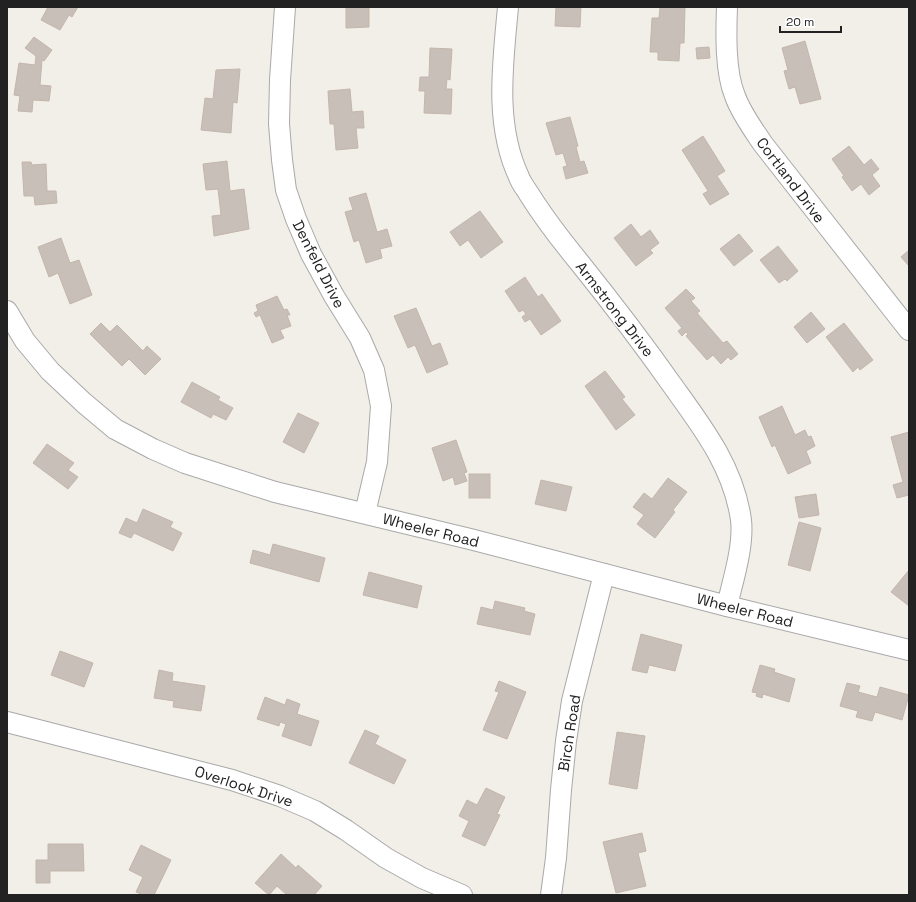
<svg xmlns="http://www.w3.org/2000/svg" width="916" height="902" viewBox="0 0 916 902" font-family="'Space Grotesk',sans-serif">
<rect width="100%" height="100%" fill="#f2efe9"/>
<g fill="#c7bfb8" stroke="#c4b6ab">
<polygon points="48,7 78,7 72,17 69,15 60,30 41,20"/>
<polygon points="346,7 369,7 369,27 346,28"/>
<polygon points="556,7 581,7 580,27 555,26"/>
<polygon points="660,7 685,7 684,43 680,43 679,61 658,60 658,52 650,52 652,18 659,18"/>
<polygon points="34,37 52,50 44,61 42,60 40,85 51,86 49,101 33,100 32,112 18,111 20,96 14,95 19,63 35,65 36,56 25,48"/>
<polygon points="805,41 821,99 800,104 795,87 789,89 784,71 788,70 782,48"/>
<polygon points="709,47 710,58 697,59 696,48"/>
<polygon points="430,48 452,49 450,80 447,79 446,89 452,89 451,114 424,113 425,91 419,91 420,77 429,77"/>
<polygon points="240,69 237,103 233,102 231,133 201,130 205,98 213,99 216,70"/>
<polygon points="350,89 352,112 363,111 364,128 356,128 358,148 336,150 334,124 330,124 328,91"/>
<polygon points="570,117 578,146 576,147 580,162 584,161 588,173 566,179 563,167 567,166 563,153 556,155 546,123"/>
<polygon points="703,136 725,171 717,176 729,194 710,205 703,194 708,191 682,150"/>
<polygon points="849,146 864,165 871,159 879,169 872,175 880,186 869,195 861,184 852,191 842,177 844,176 832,159"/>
<polygon points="227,161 230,191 244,189 249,229 214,236 212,216 221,215 218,189 206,190 203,164"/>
<polygon points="22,162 31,162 32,165 46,164 47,191 56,191 57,203 35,205 34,196 24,196"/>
<polygon points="366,193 377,232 387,229 392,246 380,249 382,258 366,263 359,240 354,242 345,212 353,210 349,198"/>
<polygon points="480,211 503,242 481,258 468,240 460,246 450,232"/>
<polygon points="631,224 641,237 650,230 659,243 650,250 653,253 636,266 614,238"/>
<polygon points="739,234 753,251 734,266 720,249"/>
<polygon points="61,238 70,263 79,260 92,295 70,304 58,273 49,277 38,247"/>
<polygon points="778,246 798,271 787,281 785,279 779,283 760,260"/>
<polygon points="909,250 909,266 901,257"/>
<polygon points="525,277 538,297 542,294 561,321 541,335 530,319 525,322 522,317 526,314 523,310 519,312 505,291"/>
<polygon points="686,289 695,298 691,301 700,311 697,313 723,343 727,341 738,354 731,360 728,357 721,364 713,355 707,360 686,336 688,334 686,332 682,336 678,331 682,328 665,308"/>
<polygon points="277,296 284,310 287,309 290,315 287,315 291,326 280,330 284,338 272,343 260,315 256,317 254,313 258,311 256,305"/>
<polygon points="416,308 432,346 440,343 448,364 427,373 415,345 408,348 394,316"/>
<polygon points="811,312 825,329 807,343 794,327"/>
<polygon points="101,323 110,332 117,325 143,351 147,346 161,359 145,375 129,359 122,366 90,334"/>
<polygon points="844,323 873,360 860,370 858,367 853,372 826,337"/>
<polygon points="605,371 625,397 622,399 635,415 616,430 585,386"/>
<polygon points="192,382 220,397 218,400 233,408 226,420 213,414 211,418 181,402"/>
<polygon points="782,406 795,435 805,430 808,437 811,436 815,446 806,451 811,463 788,474 775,445 772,447 759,417"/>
<polygon points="298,413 319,423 304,453 283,442"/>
<polygon points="909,432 909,495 897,498 893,485 903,482 891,437"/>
<polygon points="456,440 467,472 464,473 467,481 455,485 453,477 443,481 432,448"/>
<polygon points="47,444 74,463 68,470 78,477 68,489 33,463"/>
<rect x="469" y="474" width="21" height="24"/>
<polygon points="668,478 687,492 673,510 675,512 655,538 637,524 644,515 633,507 644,493 652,499"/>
<polygon points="541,480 572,487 566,511 535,504"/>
<polygon points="816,494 819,515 799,518 795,497"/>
<polygon points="143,509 173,522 170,527 182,533 173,551 134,533 131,538 119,533 126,518 137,523"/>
<polygon points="799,522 821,528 810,571 788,565"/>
<polygon points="273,544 325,558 319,582 250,563 253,550 270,555"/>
<polygon points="909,570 909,606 891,592"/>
<polygon points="369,572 422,586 417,608 363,595"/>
<polygon points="495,601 525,608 524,611 535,614 530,635 477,624 481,607 493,610"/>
<polygon points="641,634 682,645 675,671 649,665 647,673 632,670"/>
<polygon points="60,651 93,663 84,687 51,675"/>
<polygon points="760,665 775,669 774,672 795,679 789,702 763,694 762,698 756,696 757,693 752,692"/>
<polygon points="159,670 173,673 172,681 205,686 201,711 173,707 174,701 154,698"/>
<polygon points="499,681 526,692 507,739 483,730 499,692 495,691"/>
<polygon points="847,683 860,686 858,692 877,697 880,687 909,695 902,720 875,712 872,721 856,717 858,711 840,706"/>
<polygon points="265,697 285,705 287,699 300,704 297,714 319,721 311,746 282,736 286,724 280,722 279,726 257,719"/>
<polygon points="365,730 379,736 375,744 406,760 394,784 349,763"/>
<polygon points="617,732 645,736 637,789 609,784"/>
<polygon points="486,788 505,797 497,814 500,815 485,846 462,836 469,821 459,816 467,800 477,805"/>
<polygon points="642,833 646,851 638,853 646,886 616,893 603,842"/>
<polygon points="48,844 83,844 84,871 50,871 50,883 36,883 36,860 48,860"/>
<polygon points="141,845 171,860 154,895 143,895 136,892 143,877 129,870"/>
<polygon points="281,854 296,868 298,865 322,886 314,895 287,895 277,886 269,895 255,883"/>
</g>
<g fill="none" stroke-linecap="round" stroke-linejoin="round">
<g stroke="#a9a9a9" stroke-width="22">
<g id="minor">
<polyline points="285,7 280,80 279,124 282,160 286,190 296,219 311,254 334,296 360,338 374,370 381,406 377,462 365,513"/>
<path d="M508 7C503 63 494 124 519 177 521 183 526 189 529 194 544 218 561 240 579 262 612 303 644 345 675 389 704 429 734 469 741 520 744 546 733 580 727 606"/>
<path d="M727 7C726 33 725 72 735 96 741 113 753 129 763 144L909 330"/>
<polyline points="7,311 25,341 50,371 84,403 115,429 153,449 185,463 275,492 470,539 727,606 909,650"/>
<polyline points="7,722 232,780 280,796 315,811 346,830 386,858 422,878 462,895"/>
<polyline points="551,895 556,858 561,790 566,741 572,701 604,574"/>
</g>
</g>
<use href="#minor" stroke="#fff" stroke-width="20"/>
</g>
<g text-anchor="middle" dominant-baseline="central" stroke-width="3" stroke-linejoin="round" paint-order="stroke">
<g font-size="15" fill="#222" stroke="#fff">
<text transform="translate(791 180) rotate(53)">Cortland Drive</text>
<text transform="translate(319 264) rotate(63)">Denfeld Drive</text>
<text transform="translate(615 309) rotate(52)">Armstrong Drive</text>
<text transform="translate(431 530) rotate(14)">Wheeler Road</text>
<text transform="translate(745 610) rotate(14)">Wheeler Road</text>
<text transform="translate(569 733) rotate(-81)">Birch Road</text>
<text transform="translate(244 786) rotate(18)">Overlook Drive</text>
</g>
</g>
<rect width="916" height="902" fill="none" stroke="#222222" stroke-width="16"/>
<path d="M780 26v6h61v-6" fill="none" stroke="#222222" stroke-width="2"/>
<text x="786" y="26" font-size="12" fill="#222222" stroke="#ffffff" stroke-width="3" paint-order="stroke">20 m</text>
</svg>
